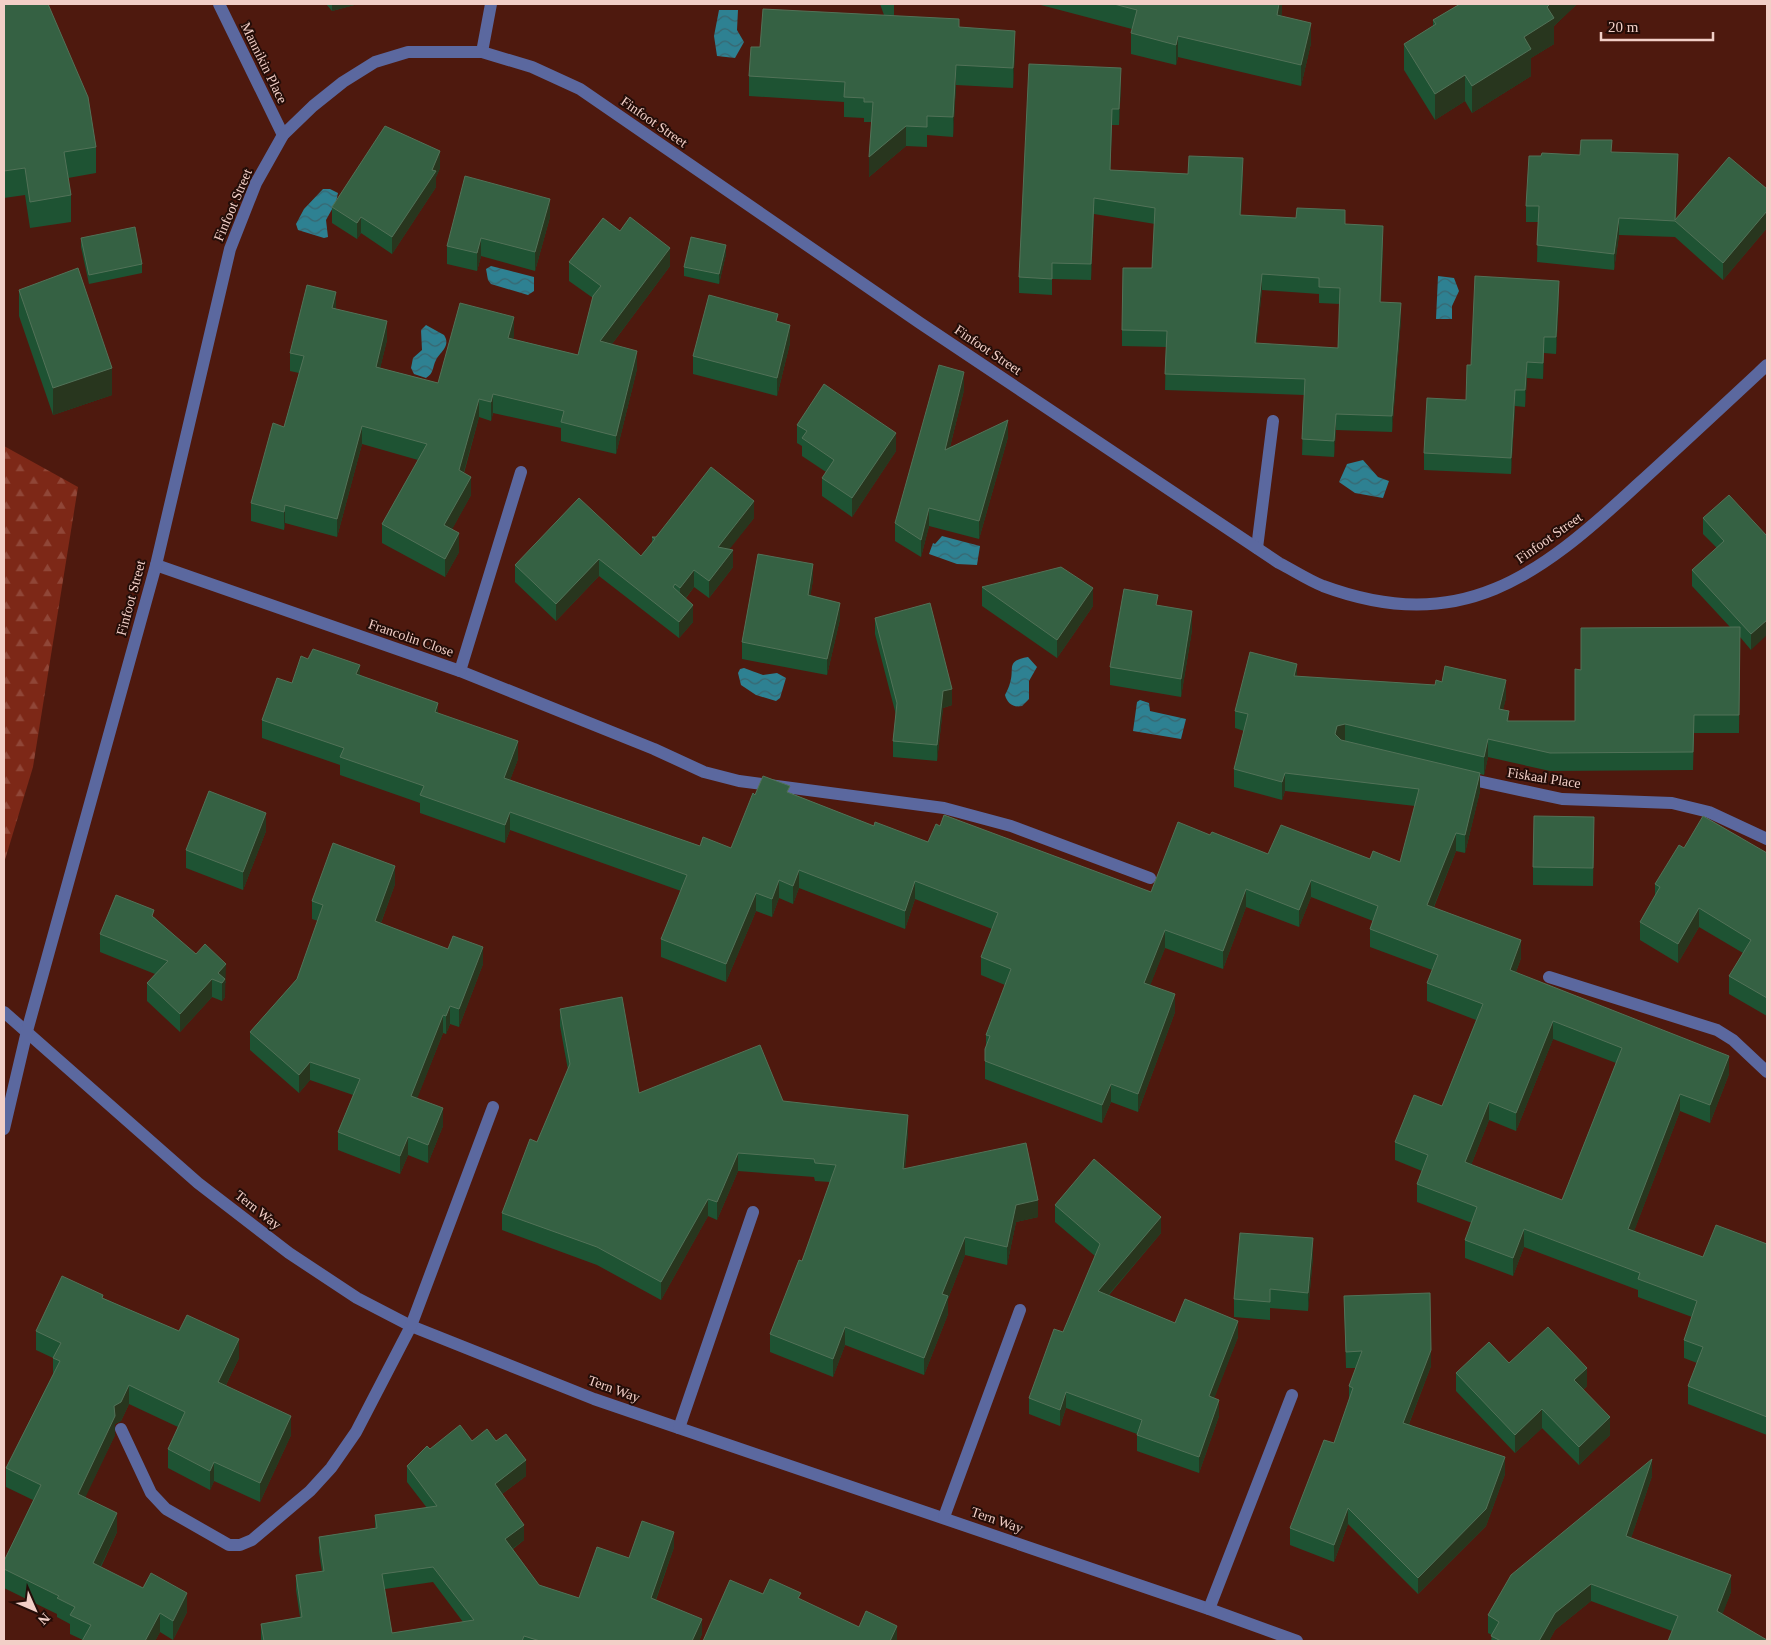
<svg xmlns="http://www.w3.org/2000/svg" width="1771" height="1645" viewBox="0 0 1771 1645" font-family="Georgia,serif">
<defs>
<pattern id="forest-firs" width="22" height="20" patternUnits="userSpaceOnUse" patternTransform="scale(1.25)"><rect width="22" height="20" fill="#7d2817"/><path d="M5 1l3.5 6h-7zM16 11l3.5 6h-7z" fill="#904637"/></pattern>
<pattern id="water-waves" width="16" height="10" patternUnits="userSpaceOnUse" patternTransform="scale(1.25)"><rect width="16" height="10" fill="#2e8192"/><path d="M0 5q4-4 8 0t8 0" fill="none" stroke="#396670"/></pattern>
</defs>
<rect width="100%" height="100%" fill="#4e190e"/>
<polygon fill="url(#forest-firs)" points="4,446 78,487 33,767 4,863"/>
<g fill="url(#water-waves)">
<polygon points="719,10 738,10 737,30 744,42 735,58 717,56 714,36"/>
<polygon points="323,189 330,189 338,193 336,202 326,220 328,237 324,238 298,230 296,224 304,209"/>
<polygon points="491,266 534,277 534,291 528,295 491,284 488,280 486,269"/>
<polygon points="1438,276 1454,278 1459,291 1452,306 1452,319 1436,319"/>
<path d="M426 325 444 335C451 346 441 351 436 360 432 368 434 373 426 378L414 374 411 368 413 358 422 350 421 330Z"/>
<polygon points="1363,460 1378,477 1389,481 1383,498 1355,493 1339,482 1347,464"/>
<polygon points="942,536 980,546 977,565 957,564 929,554 933,543 935,544"/>
<path d="M1028 657 1037 667 1029 681V699L1022 706C1013 708 1007 703 1005 695 1007 691 1009 687 1010 683 1015 668 1005 661 1028 657Z"/>
<polygon points="744,668 763,675 777,673 786,678 780,698 776,701 756,695 741,685 738,673 740,669"/>
<polygon points="1140,700 1149,703 1150,711 1186,719 1181,739 1133,731 1137,702"/>
</g>
<g fill="none" stroke-linecap="round" stroke-linejoin="round">
<g stroke="#5b689f" stroke-width="12">
<polyline points="219,4 283,135"/>
<polyline points="482,52 491,4"/>
<polyline points="1257,548 1273,421"/>
<polyline points="156,565 460,671 654,749 704,772 739,781 944,808 1011,826 1150,878"/>
<polyline points="460,671 521,472"/>
<polyline points="1464,778 1562,799 1672,803 1709,812 1767,839"/>
<polyline points="1549,977 1717,1030 1733,1040 1767,1072"/>
<polyline points="4,1012 198,1183 289,1253 357,1298 411,1326 594,1399 1209,1609 1297,1641"/>
<path d="M4 1129 27 1031 156 565 230 249 256 183 283 135 313 106 343 82 375 62 408 52H482L532 67 580 89 920 323 1279 563C1293 570 1308 580 1323 586 1461 637 1539 576 1636 486 1680 446 1724 405 1767 365"/>
<polyline points="679,1428 753,1212"/>
<polyline points="121,1429 151,1493 166,1509 229,1545 240,1545 252,1540 310,1491 331,1468 356,1432 411,1326 493,1107"/>
<polyline points="944,1517 1020,1310"/>
<polyline points="1209,1609 1292,1395"/>
</g>
</g>
<g fill="#1e5333" fill-rule="evenodd">
<polygon points="4,4 96,147 96,173 68,178 71,195 71,222 30,228 25,195 4,198"/>
<polygon points="326,4 358,4 332,11"/>
<polygon points="880,4 894,4 894,16 959,27 1015,51 1013,88 956,85 953,137 927,135 927,147 906,146 869,177 872,122 864,122 864,118 844,117 844,102 749,96 749,76 760,47 884,15"/>
<polygon points="1037,4 1282,4 1281,16 1311,43 1301,86 1178,57 1176,65 1131,54 1131,33 1132,29"/>
<polygon points="1460,4 1577,4 1554,26 1554,44 1531,58 1531,76 1472,113 1465,101 1435,120 1404,70 1404,44 1433,26 1433,20"/>
<path d="M1121 84 1119 125H1112L1110 170 1188 174H1243L1241 215 1345 224 1383 242 1381 302 1401 319 1392 432 1336 430 1334 457 1302 455 1304 395 1165 390 1166 347 1122 346V330L1152 268 1155 224 1094 214 1091 280 1052 279V295L1019 293V277ZM1262 290 1319 294V303L1340 304 1338 348 1256 344Z"/>
<polygon points="1612,152 1678,170 1676,219 1767,189 1767,228 1723,280 1675,237 1619,235 1614,270 1537,262 1538,222 1526,222 1526,206 1541,156 1580,155"/>
<polygon points="440,168 436,177 436,187 392,254 361,233 357,239 332,223 332,207"/>
<polygon points="550,217 535,271 481,256 477,271 447,264 447,246"/>
<polygon points="81,238 142,264 142,273 89,284 81,247"/>
<polygon points="726,254 719,284 684,276 684,267"/>
<polygon points="569,262 670,266 612,344 637,369 616,454 561,441 561,428 493,413 491,421 479,417 464,473 471,495 452,529 459,552 445,577 382,543 382,524 418,460 362,444 337,537 285,523 284,530 251,521 251,503 284,427 299,373 290,371 290,353 336,309 387,340 380,368 438,383 514,336 513,339 578,355 593,298 569,281"/>
<polygon points="19,290 112,395 53,415 19,316"/>
<polygon points="1559,297 1556,354 1544,353 1543,379 1527,378 1525,407 1515,406 1511,474 1424,470 1424,453 1466,400 1471,365"/>
<polygon points="778,322 790,343 777,396 693,374 693,356"/>
<polygon points="964,390 950,447 1008,437 979,539 929,526 921,557 895,541 895,523"/>
<polygon points="797,425 896,451 852,517 822,496 822,478 826,472 802,456 802,446 797,443"/>
<polygon points="754,518 729,549 733,567 709,598 694,587 686,598 693,622 679,638 599,576 556,621 515,582 515,565 641,556 652,542 652,537 656,537"/>
<path d="M1703 518 1767 536 1751 650 1740 637 1739 733H1694L1693 770 1550 771 1488 757 1484 775 1480 774V791L1465 853 1456 851 1434 907 1521 958 1516 972 1729 1074 1710 1123 1680 1111 1634 1231 1703 1257 1767 1244V1435L1688 1404V1386L1697 1363 1684 1358V1340L1692 1317 1638 1297V1290L1524 1247 1513 1276 1465 1258V1240L1472 1223 1417 1202V1184L1422 1171 1395 1160V1142L1442 1106 1476 1020 1427 1001V983L1432 970 1370 947V929L1373 921 1311 897 1299 927 1246 907 1223 969 1165 948 1150 985 1175 1012 1138 1112 1111 1102 1102 1123 985 1079V1049L986 1046V1035L1005 985 981 975V957L992 929 915 899 905 929 799 888 793 904 779 898 772 917 756 911 726 982 661 957V939L681 891 510 830 505 843 420 813V803L340 775V765L262 738V720L292 683 308 659 360 675 438 713 518 759 510 780 700 846 731 848 755 795 790 793 874 826 928 842 940 826 1151 892 1210 835 1268 854 1370 859 1400 862 1415 806 1285 791 1282 800 1234 787V769L1244 731 1235 728V711L1297 676 1506 698 1503 709 1509 721H1575L1581 670 1730 627 1692 586V570L1717 548 1703 534ZM1553 1039 1616 1063 1562 1200 1471 1165 1489 1120 1516 1131Z"/>
<polygon points="813,580 810,596 840,619 827,675 742,659 742,642"/>
<polygon points="982,587 1093,606 1057,658 982,606"/>
<polygon points="1158,606 1192,630 1181,697 1110,685 1110,667"/>
<polygon points="875,618 952,705 943,708 937,761 893,757 893,741 896,715 875,634"/>
<polygon points="1767,746 1767,763 1766,763 1766,748"/>
<polygon points="266,831 243,890 186,868 186,850"/>
<polygon points="1594,835 1593,886 1533,885 1533,867"/>
<polygon points="1684,848 1767,853 1767,1016 1729,994 1729,976 1743,953 1699,927 1678,963 1640,940 1640,922 1655,895 1655,884"/>
<polygon points="395,884 381,923 483,964 459,1027 450,1024 446,1034 443,1033 417,1098 443,1126 428,1163 408,1155 400,1174 338,1150 338,1132 353,1095 310,1080 299,1093 250,1050 250,1032 297,979 318,921 312,919 312,901"/>
<polygon points="154,917 226,982 225,983 225,997 222,1001 212,997 180,1032 147,1001 147,983 155,974 100,952 100,934"/>
<polygon points="560,1009 639,1093 783,1101 908,1132 905,1169 1038,1217 1016,1222 1007,1265 965,1255 948,1299 948,1314 924,1375 845,1345 833,1377 770,1352 770,1334 802,1261 830,1182 815,1181 814,1177 738,1171 717,1220 708,1216 661,1300 597,1265 502,1230 502,1213 537,1142 568,1070 560,1026"/>
<polygon points="1055,1205 1161,1233 1109,1295 1175,1323 1238,1337 1214,1398 1219,1416 1199,1473 1137,1451 1137,1434 1066,1408 1060,1426 1029,1414 1029,1398 1063,1332 1095,1256 1055,1222"/>
<polygon points="1313,1257 1308,1311 1270,1308 1270,1320 1234,1317 1234,1299"/>
<polygon points="1344,1296 1431,1366 1409,1424 1505,1474 1486,1526 1418,1594 1348,1524 1334,1562 1290,1545 1290,1528 1334,1443 1349,1399 1349,1386 1356,1368 1346,1368"/>
<polygon points="103,1298 239,1358 226,1385 291,1435 260,1502 214,1481 210,1490 168,1468 168,1449 178,1427 129,1404 121,1421 115,1424 115,1435 85,1497 117,1532 101,1567 187,1612 173,1640 160,1632 155,1641 82,1641 83,1640 70,1634 70,1624 57,1617 57,1614 4,1588 4,1561 33,1500 6,1487 6,1468 53,1374 53,1358 36,1350 36,1331"/>
<polygon points="1509,1363 1587,1386 1583,1390 1610,1435 1579,1465 1542,1428 1515,1453 1456,1391 1456,1373"/>
<path d="M472 1441 526 1476 502 1494 524 1540 513 1549 539 1585 579 1598 629 1558 674 1547 656 1600 702 1634 699 1641H261V1624L300 1617 296 1590V1575L322 1571 319 1552V1537L375 1528V1515L427 1508 407 1482V1466L430 1449ZM433 1582 463 1622 392 1633 385 1589Z"/>
<polygon points="1652,1476 1631,1538 1731,1592 1722,1614 1672,1631 1591,1601 1555,1630 1549,1641 1491,1641 1492,1635 1488,1633 1488,1615"/>
<polygon points="1767,1477 1767,1489 1766,1489 1766,1479"/>
</g>
<g fill="#28361e">
<polygon points="332,4 358,4 332,11"/>
<polygon points="1279,4 1282,4 1282,14 1277,36 1277,15"/>
<polygon points="1550,4 1577,4 1554,26 1554,44 1531,58 1531,76 1472,113 1472,86 1524,37"/>
<polygon points="1311,23 1311,43 1301,86 1301,65"/>
<polygon points="1015,31 1015,51 1013,88 1013,68"/>
<polygon points="1178,36 1178,57 1176,65 1176,45"/>
<polygon points="956,65 956,85 953,137 953,117"/>
<polygon points="1121,68 1121,84 1119,125 1119,109"/>
<polygon points="1465,75 1465,101 1435,120 1435,94"/>
<polygon points="1112,109 1112,125 1110,186 1110,170"/>
<polygon points="906,126 906,146 869,177 869,157"/>
<polygon points="440,151 440,168 436,177 436,187 392,254 392,237 432,170"/>
<polygon points="1678,154 1678,170 1676,222 1675,222"/>
<polygon points="1243,158 1243,174 1240,231 1240,215"/>
<polygon points="1094,198 1094,214 1091,280 1091,264"/>
<polygon points="550,199 550,217 535,271 535,252"/>
<polygon points="1767,211 1767,228 1723,280 1723,263"/>
<polygon points="361,217 361,233 357,239 357,223"/>
<polygon points="1619,218 1619,235 1614,270 1614,254"/>
<polygon points="1383,226 1383,242 1380,318 1380,302"/>
<polygon points="481,238 481,256 477,271 477,253"/>
<polygon points="726,245 726,254 719,284 719,274"/>
<polygon points="670,248 670,266 600,360 600,341"/>
<polygon points="1262,274 1262,290 1255,359 1255,343"/>
<polygon points="1559,281 1559,297 1556,354 1556,337"/>
<polygon points="336,292 336,310 332,308"/>
<polygon points="1401,303 1401,319 1392,432 1392,416"/>
<polygon points="514,317 514,336 508,356 508,338"/>
<polygon points="387,321 387,340 376,385 376,367"/>
<polygon points="790,325 790,343 777,396 777,378"/>
<polygon points="1544,337 1544,353 1543,379 1543,363"/>
<polygon points="637,351 637,369 616,454 616,436"/>
<polygon points="1527,362 1527,378 1525,407 1525,390"/>
<polygon points="112,368 112,395 53,415 53,388"/>
<polygon points="964,372 964,390 945,467 945,450"/>
<polygon points="1515,390 1515,406 1511,474 1511,458"/>
<polygon points="493,394 493,413 491,421 491,402"/>
<polygon points="479,399 479,417 459,489 459,470"/>
<polygon points="1336,414 1336,430 1334,457 1334,441"/>
<polygon points="1008,420 1008,437 979,539 979,521"/>
<polygon points="362,426 362,444 337,537 337,519"/>
<polygon points="896,433 896,451 852,517 852,498"/>
<polygon points="471,477 471,495 444,544 444,525"/>
<polygon points="754,501 754,518 718,564 718,547"/>
<polygon points="285,505 285,523 284,530 284,512"/>
<polygon points="929,508 929,526 921,557 921,540"/>
<polygon points="459,533 459,552 445,577 445,559"/>
<polygon points="733,550 733,567 709,598 709,581"/>
<polygon points="599,559 599,576 556,621 556,604"/>
<polygon points="813,564 813,580 808,611 808,595"/>
<polygon points="694,570 694,587 680,605 680,588"/>
<polygon points="1093,588 1093,606 1057,658 1057,640"/>
<polygon points="840,603 840,619 827,675 827,659"/>
<polygon points="693,605 693,622 679,638 679,622"/>
<polygon points="1192,611 1192,630 1181,697 1181,679"/>
<polygon points="1767,620 1767,635 1751,650 1751,634"/>
<polygon points="1297,664 1297,682 1294,676"/>
<polygon points="360,665 360,683 356,674"/>
<polygon points="1506,680 1506,698 1499,726 1499,709"/>
<polygon points="952,689 952,705 943,708 937,761 937,745 943,691"/>
<polygon points="438,703 438,721 435,712"/>
<polygon points="1509,711 1509,729 1507,721"/>
<polygon points="1345,724 1345,742 1337,744 1335,734 1337,726"/>
<polygon points="1488,739 1488,757 1484,775 1484,757"/>
<polygon points="518,741 518,759 504,796 504,778"/>
<polygon points="1285,773 1285,791 1282,800 1282,782"/>
<polygon points="1480,773 1480,791 1465,853 1465,835"/>
<polygon points="510,812 510,830 505,843 505,825"/>
<polygon points="266,813 266,831 243,890 243,872"/>
<polygon points="1456,833 1456,851 1427,923 1427,905"/>
<polygon points="395,866 395,884 375,939 375,921"/>
<polygon points="799,870 799,888 793,904 793,886"/>
<polygon points="779,880 779,898 772,917 772,899"/>
<polygon points="1311,880 1311,897 1299,927 1299,910"/>
<polygon points="915,881 915,899 905,929 905,911"/>
<polygon points="1246,889 1246,907 1223,969 1223,951"/>
<polygon points="756,893 756,911 726,982 726,964"/>
<polygon points="1699,908 1699,927 1678,963 1678,944"/>
<polygon points="1165,930 1165,948 1144,1001 1144,983"/>
<polygon points="1521,940 1521,958 1510,988 1510,970"/>
<polygon points="483,947 483,964 459,1027 459,1009"/>
<polygon points="226,964 225,997 222,1001 222,983 218,973"/>
<polygon points="212,979 212,997 180,1032 180,1014"/>
<polygon points="1175,994 1175,1012 1138,1112 1138,1094"/>
<polygon points="450,1006 450,1024 446,1034 446,1016"/>
<polygon points="443,1015 443,1033 411,1114 411,1096"/>
<polygon points="1553,1021 1553,1039 1516,1131 1516,1113"/>
<polygon points="1729,1056 1729,1074 1710,1123 1710,1105"/>
<polygon points="310,1062 310,1080 299,1093 299,1075"/>
<polygon points="1111,1084 1111,1102 1102,1123 1102,1105"/>
<polygon points="1680,1094 1680,1111 1628,1247 1628,1229"/>
<polygon points="1489,1102 1489,1120 1465,1180 1465,1162"/>
<polygon points="443,1108 443,1126 428,1163 428,1145"/>
<polygon points="908,1115 908,1132 903,1187 903,1169"/>
<polygon points="408,1137 408,1155 400,1174 400,1156"/>
<polygon points="738,1153 738,1171 717,1220 717,1202"/>
<polygon points="708,1199 708,1216 661,1300 661,1282"/>
<polygon points="1038,1200 1038,1217 1016,1222 1007,1265 1007,1247 1016,1205"/>
<polygon points="1161,1217 1161,1233 1098,1307 1098,1291"/>
<polygon points="1524,1229 1524,1247 1513,1276 1513,1258"/>
<polygon points="965,1237 965,1255 948,1299 948,1314 924,1375 924,1358 942,1294"/>
<polygon points="1313,1238 1313,1257 1308,1311 1308,1293"/>
<polygon points="1238,1321 1238,1337 1209,1412 1209,1396"/>
<polygon points="845,1327 845,1345 833,1377 833,1359"/>
<polygon points="239,1339 239,1358 218,1401 218,1382"/>
<polygon points="1431,1350 1431,1366 1403,1439 1403,1423"/>
<polygon points="1587,1368 1587,1386 1574,1398 1574,1380"/>
<polygon points="129,1385 129,1404 121,1421 115,1424 115,1435 78,1513 78,1494 114,1406"/>
<polygon points="1066,1392 1066,1408 1060,1426 1060,1410"/>
<polygon points="1219,1400 1219,1416 1199,1473 1199,1457"/>
<polygon points="1542,1409 1542,1428 1515,1453 1515,1435"/>
<polygon points="291,1416 291,1435 260,1502 260,1483"/>
<polygon points="1610,1417 1610,1435 1579,1465 1579,1447"/>
<polygon points="1505,1457 1505,1474 1486,1526 1418,1594 1418,1578"/>
<polygon points="1652,1459 1652,1476 1626,1553 1626,1536"/>
<polygon points="526,1460 526,1476 495,1499 495,1484"/>
<polygon points="214,1462 214,1481 210,1490 210,1471"/>
<polygon points="1348,1508 1348,1524 1334,1562 1334,1545"/>
<polygon points="117,1513 117,1532 93,1582 93,1563"/>
<polygon points="524,1525 524,1540 505,1554 505,1539"/>
<polygon points="674,1532 674,1547 651,1613 651,1598"/>
<polygon points="1731,1575 1731,1592 1717,1629 1717,1611"/>
<polygon points="1591,1584 1591,1601 1555,1630 1549,1641 1539,1641 1555,1613"/>
<polygon points="187,1593 187,1612 173,1640 173,1621"/>
<polygon points="160,1613 160,1632 155,1641 145,1641"/>
<polygon points="702,1619 702,1634 699,1641 692,1641"/>
<polygon points="897,1626 897,1641 890,1641"/>
</g>
<g fill="#356143" stroke="#527258" fill-rule="evenodd">
<polygon points="4,4 48,4 88,97 96,147 64,152 71,195 30,202 25,168 4,171"/>
<polygon points="1114,4 1279,4 1277,15 1311,23 1301,65 1178,36 1176,45 1131,33 1137,10"/>
<polygon points="1460,4 1550,4 1547,7 1554,18 1524,37 1531,49 1472,86 1465,75 1435,94 1404,44 1436,24 1433,20"/>
<polygon points="763,9 959,19 959,27 1015,31 1013,68 956,65 953,117 927,116 927,127 906,126 869,157 873,102 864,102 864,98 844,97 845,82 749,76 751,47 760,47"/>
<path d="M1029 64 1121 68 1119 109H1112L1110 170 1188 174 1189 156 1243 158 1240 215 1296 218 1297 208 1345 210V224L1383 226 1380 302 1401 303 1392 416 1336 414 1334 441 1302 439 1305 379 1165 374 1167 331 1122 330 1123 268H1152L1155 208 1094 198 1091 264 1052 263V279L1019 277ZM1262 274 1319 278V287L1340 288 1338 348 1255 343Z"/>
<polygon points="385,126 440,151 432,170 436,171 392,237 361,217 357,223 332,207"/>
<polygon points="1581,140 1612,140 1611,152 1678,154 1675,220 1729,157 1767,189 1767,211 1723,263 1675,221 1619,218 1614,254 1537,245 1539,206 1526,206 1529,156 1541,156 1542,153 1580,155"/>
<polygon points="465,176 550,199 535,252 481,238 477,253 447,246"/>
<polygon points="630,217 670,248 600,341 637,351 616,436 561,422 564,411 493,394 491,402 479,399 459,470 471,477 444,525 459,533 445,559 382,524 427,444 362,426 337,519 285,505 284,512 251,503 273,423 284,427 304,356 290,353 307,285 336,292 332,308 387,321 376,367 438,383 460,303 514,317 508,338 578,355 593,296 601,286 569,262 603,218 620,231"/>
<polygon points="135,227 142,264 89,275 81,238"/>
<polygon points="691,237 726,245 719,274 684,267"/>
<polygon points="78,268 112,368 53,388 19,290"/>
<polygon points="1475,276 1559,281 1556,337 1544,337 1543,363 1527,362 1525,390 1515,390 1511,458 1424,453 1427,398 1466,400 1467,365 1471,365"/>
<polygon points="709,295 778,314 776,321 790,325 777,378 693,356"/>
<polygon points="939,365 964,372 945,450 1008,420 979,521 929,508 921,540 895,523"/>
<polygon points="824,384 896,433 852,498 822,478 834,460 802,438 807,431 797,425"/>
<polygon points="711,467 754,501 718,547 733,550 709,581 694,570 680,588 675,584 673,587 693,605 679,622 599,559 556,604 515,565 579,498 641,556 655,539 652,537 656,537"/>
<polygon points="1729,495 1767,536 1767,620 1751,634 1692,570 1724,541 1703,518"/>
<polygon points="758,554 813,564 808,595 840,603 827,659 742,642"/>
<polygon points="1061,567 1093,588 1057,640 982,587"/>
<polygon points="1124,589 1158,595 1156,605 1192,611 1181,679 1110,667"/>
<polygon points="930,603 952,689 943,691 937,745 893,741 897,703 875,618"/>
<path d="M1740 627 1739 715H1694L1693 752 1550 753 1488 739 1484 757 1345 724 1337 726 1335 734 1341 740 1480 773 1465 835 1456 833 1427 905 1521 940 1510 970 1729 1056 1710 1105 1680 1094 1628 1229 1703 1257 1716 1225 1767 1244V1417L1688 1386 1703 1347 1684 1340 1697 1301 1638 1279 1640 1273 1524 1229 1513 1258 1465 1240 1477 1207 1417 1184 1428 1155 1395 1142 1414 1095 1442 1106 1483 1004 1427 983 1438 955 1370 929 1378 906 1311 880 1299 910 1246 889 1223 951 1165 930 1144 983 1175 994 1138 1094 1111 1084 1102 1105 985 1061V1049L990 1036 986 1035 1011 969 981 957 998 913 915 881 905 911 799 870 793 886 779 880 772 899 756 893 726 964 661 939 687 875 510 812 505 825 420 795 424 786 340 757 344 748 262 720 277 678 292 683 301 656 308 659 313 649 360 665 356 674 438 703 435 712 518 741 504 778 700 846 703 837 731 848 753 793 755 795 763 776 790 786 787 792 874 826 875 822 928 842 936 824 940 826 944 815 1151 892 1178 822 1210 835 1212 832 1268 854 1281 825 1370 859 1373 851 1400 862 1419 789 1285 773 1282 782 1234 769 1248 714 1235 711 1250 652 1297 664 1294 676 1435 685 1436 680 1442 682 1445 666 1506 680 1499 709 1509 711 1507 721H1575V669L1581 670V628ZM1553 1021 1622 1048 1562 1200 1465 1162 1489 1102 1516 1113Z"/>
<polygon points="209,791 266,813 243,872 186,850"/>
<polygon points="1534,816 1594,817 1593,868 1533,867"/>
<polygon points="1703,816 1767,853 1767,998 1729,976 1751,940 1699,908 1678,944 1640,922 1660,887 1655,884 1679,845 1684,848"/>
<polygon points="333,843 395,866 375,921 448,949 453,936 483,947 459,1009 450,1006 446,1016 443,1015 411,1096 443,1108 428,1145 408,1137 400,1156 338,1132 360,1079 310,1062 299,1075 250,1032 297,979 323,905 312,901"/>
<polygon points="116,895 154,910 152,916 196,954 205,944 226,964 218,973 225,979 222,983 212,979 180,1014 147,983 168,961 100,934"/>
<polygon points="622,997 639,1093 760,1045 783,1101 908,1115 903,1169 1026,1143 1038,1200 1016,1205 1007,1247 965,1237 942,1294 948,1296 924,1358 845,1327 833,1359 770,1334 799,1260 802,1261 836,1165 815,1163 814,1159 738,1153 717,1202 708,1199 661,1282 597,1247 502,1213 530,1139 537,1142 570,1064 560,1009"/>
<polygon points="1094,1159 1161,1217 1098,1291 1175,1323 1185,1299 1238,1321 1209,1396 1219,1400 1199,1457 1137,1435 1142,1420 1066,1392 1060,1410 1029,1398 1054,1329 1063,1332 1100,1244 1055,1205"/>
<polygon points="1240,1233 1313,1238 1308,1293 1270,1289 1270,1302 1234,1299"/>
<polygon points="62,1276 103,1295 102,1298 179,1331 187,1315 239,1339 218,1382 291,1416 260,1483 214,1462 210,1471 168,1449 185,1412 129,1385 121,1402 114,1406 115,1416 78,1494 117,1513 93,1563 143,1588 151,1573 187,1593 173,1621 160,1613 145,1641 82,1641 91,1625 70,1615 75,1607 57,1598 59,1596 4,1569 4,1561 41,1485 6,1468 60,1361 53,1358 61,1343 36,1331"/>
<polygon points="1430,1293 1431,1350 1403,1423 1505,1457 1486,1509 1418,1578 1348,1508 1334,1545 1290,1528 1324,1440 1334,1443 1353,1388 1349,1386 1362,1351 1346,1352 1344,1296"/>
<polygon points="1548,1327 1587,1368 1574,1380 1610,1417 1579,1447 1542,1409 1515,1435 1456,1373 1489,1342 1509,1363"/>
<path d="M460 1425 472 1441 487 1429 496 1441 506 1434 526 1460 495 1484 524 1525 505 1539 539 1585 579 1598 597 1547 629 1558 642 1521 674 1532 651 1598 702 1619 692 1641H540L524 1636 522 1641H264L261 1624 302 1617 296 1575 324 1571 319 1537 377 1528 375 1515 437 1506 407 1466 427 1446 430 1449ZM433 1567 474 1620 392 1633 382 1574Z"/>
<polygon points="1652,1459 1626,1536 1731,1575 1717,1611 1767,1640 1767,1641 1668,1641 1678,1616 1591,1584 1555,1613 1539,1641 1501,1641 1491,1636 1499,1622 1488,1615 1511,1575"/>
<polygon points="770,1579 801,1593 798,1598 859,1627 866,1611 897,1626 890,1641 703,1641 730,1580 763,1594"/>
</g>
<g text-anchor="middle" dominant-baseline="central" stroke-width="4" stroke-linejoin="round" paint-order="stroke">
<g font-size="14" fill="#f2cfc7" stroke="#240d08">
<text transform="translate(264 63) rotate(64)">Mannikin Place</text>
<text transform="translate(654 122) rotate(35)">Finfoot Street</text>
<text transform="translate(233 205) rotate(-67)">Finfoot Street</text>
<text transform="translate(988 350) rotate(34)">Finfoot Street</text>
<text transform="translate(1549 538) rotate(-35)">Finfoot Street</text>
<text transform="translate(131 598) rotate(-75)">Finfoot Street</text>
<text transform="translate(411 638) rotate(19)">Francolin Close</text>
<text transform="translate(1544 778) rotate(9)">Fiskaal Place</text>
<text transform="translate(258 1210) rotate(38)">Tern Way</text>
<text transform="translate(614 1389) rotate(20)">Tern Way</text>
<text transform="translate(997 1520) rotate(19)">Tern Way</text>
</g>
</g>
<rect width="1771" height="1645" fill="none" stroke="#f2cfc7" stroke-width="10"/>
<g transform="translate(35 1610) rotate(135)" stroke="#240d08" stroke-width="4" paint-order="stroke">
<path d="M0-4L9 19L0 12L-9 19Z" fill="#f2cfc7"/>
<text y="-8" font-size="14" font-weight="bold" text-anchor="middle" fill="#f2cfc7">N</text>
</g>
<path d="M1601 32v8h112v-8" fill="none" stroke="#f2cfc7" stroke-width="2.5"/>
<text x="1608" y="32" font-size="15" fill="#f2cfc7" stroke="#240d08" stroke-width="4" paint-order="stroke">20 m</text>
</svg>
